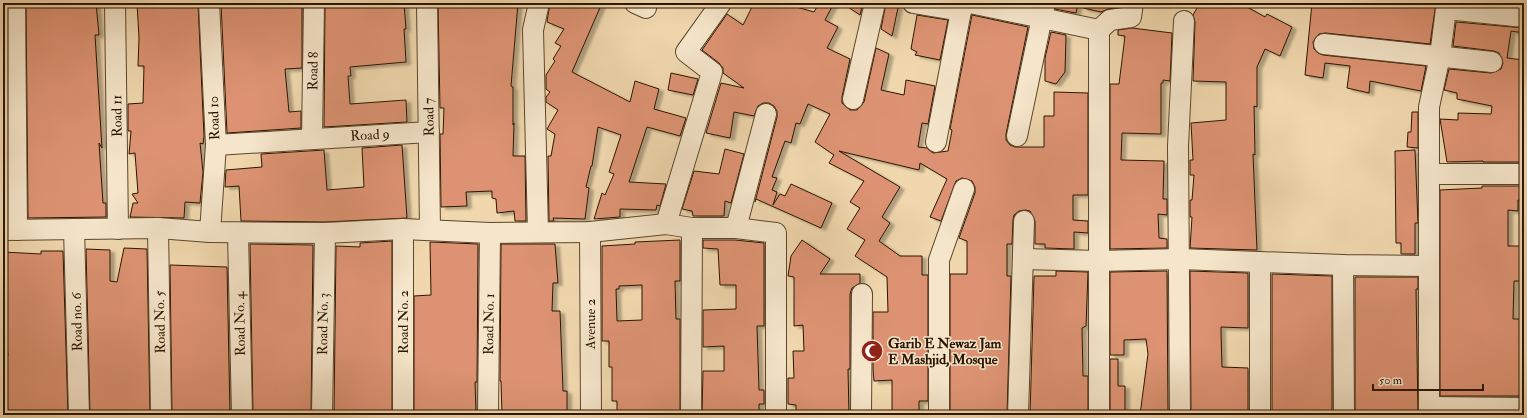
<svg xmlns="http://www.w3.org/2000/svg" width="1527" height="418" viewBox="0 0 1527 418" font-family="'IM FELL Double Pica',serif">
<defs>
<filter id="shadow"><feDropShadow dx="4.5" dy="2.5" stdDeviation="1" flood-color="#0004"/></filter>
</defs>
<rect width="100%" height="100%" fill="#f0d7ad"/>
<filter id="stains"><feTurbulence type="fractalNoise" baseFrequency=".005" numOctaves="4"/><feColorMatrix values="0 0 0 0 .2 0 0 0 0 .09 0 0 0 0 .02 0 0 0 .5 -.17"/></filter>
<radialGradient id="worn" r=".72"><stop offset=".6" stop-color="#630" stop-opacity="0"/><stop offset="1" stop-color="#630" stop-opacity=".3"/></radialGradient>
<g fill="#dd9373" stroke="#2b1500" fill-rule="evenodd" filter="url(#shadow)">
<polygon points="3,3 5,218 3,218"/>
<polygon points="26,3 96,3 99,35 95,35 102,148 99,143 103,203 106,203 106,217 28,218"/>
<polygon points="137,3 198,3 204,136 203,144 200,143 203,172 200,203 185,202 184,218 130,217 133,203 138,203 132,194 138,193 135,153 129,154 131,131 128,131 128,104 143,103 144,66 138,66 139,38"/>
<polygon points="221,3 302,3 302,68 285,69 289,112 301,111 301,128 227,133"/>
<polygon points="325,3 404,3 406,29 404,29 406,62 350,67 351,76 348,76 350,104 406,100 407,122 324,127"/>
<polygon points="438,3 518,3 511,86 513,87 513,125 514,123 513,156 525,156 526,221 515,221 514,211 497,213 496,199 492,198 492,191 466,192 467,206 441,207 440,134 443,134 444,108 440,108"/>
<polygon points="550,3 602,3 572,72 630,102 635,81 659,89 654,109 686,118 680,136 647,127 629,182 666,184 660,206 657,205 656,210 620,209 620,217 594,219 602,193 605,195 614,174 609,172 621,135 598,127 592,166 591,166 586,187 589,188 585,219 553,218 554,221 549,221 548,156 551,156 555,134 547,129 558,110 546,102 546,97 550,92 546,89 546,75 555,61 553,59 561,46 555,43 564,29 547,22"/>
<polygon points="754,3 794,3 793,6 814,12 819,3 834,3 825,20 838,27 827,48 850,59 842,97 842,103 850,110 857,110 864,102 876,48 889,54 881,90 904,95 906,80 935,86 928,124 922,123 918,147 927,148 933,153 948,151 952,130 950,129 972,15 1028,27 1006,134 1006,140 1010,145 1015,147 1044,147 1044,116 1054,116 1054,92 1088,93 1088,195 1073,195 1073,220 1088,221 1088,233 1074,232 1074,249 1045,248 1045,244 1035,244 1035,221 1030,211 1025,210 1019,211 1014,215 1013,220 1012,244 1007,244 1007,276 1011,276 1007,415 950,415 950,274 967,274 967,241 959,238 975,193 975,187 972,181 962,178 956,181 941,221 930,217 947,179 920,163 919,170 839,151 900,187 882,217 890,223 879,241 900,256 922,256 922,275 928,275 928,401 919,401 919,415 892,415 892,380 874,381 873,369 873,312 888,312 887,277 855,256 865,240 847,229 860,208 850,202 864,181 829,163 834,155 815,142 830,114 808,104 800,124 796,123 791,143 785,141 772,177 777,178 772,190 777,192 773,205 780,194 785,196 791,184 832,203 821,228 756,199 755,202 777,117 777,111 774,106 769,103 763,103 758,106 754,116 734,112 730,138 706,133 721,83 744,88 723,73 723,68 719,63 702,50 727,14 743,25"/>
<polygon points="842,3 863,3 860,15"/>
<polygon points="886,3 899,3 892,36 881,29"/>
<polygon points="1056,3 1078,3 1076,13 1055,9"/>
<polygon points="1083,3 1121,3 1121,7 1108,9 1101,12 1083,8"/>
<polygon points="1200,3 1240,3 1265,17 1267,14 1292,27 1280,56 1265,49 1257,67 1257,107 1254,106 1255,155 1253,154 1257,250 1190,248 1192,217 1190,217 1190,200 1192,200 1194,175 1190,175 1190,160 1193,160 1191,123 1226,120 1226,82 1193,81 1195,22 1193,15"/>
<polygon points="1312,3 1436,3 1430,44 1325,33 1319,34 1313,42 1314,49 1318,53 1323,55 1426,66 1421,91 1370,81 1369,93 1347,88 1350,66 1325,63 1323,78 1305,75"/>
<polygon points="917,15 948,20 940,60 915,55 917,52 911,49"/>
<polygon points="1456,22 1524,28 1524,33 1511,31 1507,58 1524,60 1524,87 1522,87 1524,118 1523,162 1483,162 1483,161 1447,162 1440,119 1458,120 1458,113 1491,114 1492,106 1457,99 1457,93 1444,90 1449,69 1491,73 1501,69 1503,63 1499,53 1494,51 1453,46"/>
<polygon points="1132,28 1172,33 1170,81 1163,80 1163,83 1161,83 1161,134 1122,133 1121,160 1164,161 1163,199 1167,199 1167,215 1158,214 1159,238 1167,239 1167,248 1110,249 1110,84 1119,84 1125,36 1118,35 1118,30"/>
<polygon points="1051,32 1066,35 1065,72 1056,84 1045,81 1045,58"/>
<polygon points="671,73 698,79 693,95 668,90"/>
<polygon points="1412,112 1418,112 1418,148 1407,147 1408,132 1411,132"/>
<polygon points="402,145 407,218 325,222 241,221 239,186 225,187 226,170 262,167 261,154 324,150 327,190 364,187 362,148"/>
<polygon points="725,149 744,154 731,203 725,201 724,216 693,216 692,211 682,209 694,171 719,174"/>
<polygon points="1415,150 1418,223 1415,223 1415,254 1401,254 1401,243 1396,243 1395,151"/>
<polygon points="1482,186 1521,186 1521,200 1518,200 1518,211 1508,210 1508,246 1521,246 1520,281 1514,281 1513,319 1524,319 1524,396 1440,396 1440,190 1482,188"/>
<path d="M680 240V281H675L676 319H680V415H617V401H612V367H609V341H602V246L635 244V242ZM642 285V320L617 321 616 289H619V286Z"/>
<polygon points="703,240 735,240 764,243 764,326 757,326 759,390 764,390 764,404 759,404 759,415 719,413 719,415 702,415 703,371 724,371 724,346 703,347 703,310 736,309 736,285 720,285 718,249 703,248"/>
<polygon points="802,240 830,259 820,274 860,274 860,283 852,288 850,294 850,369 848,369 849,415 796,415 796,405 788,404 788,378 794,378 793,351 804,351 803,325 794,326 794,277 788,276 791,256"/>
<polygon points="392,241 392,415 334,415 336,246 360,247 360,243"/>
<polygon points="430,242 478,244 477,382 475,382 476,412 414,415 414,296 431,295"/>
<polygon points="250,244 313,245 311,415 253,415"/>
<polygon points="501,244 555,244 558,283 553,283 552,311 560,311 563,391 567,391 567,413 502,415 501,381 500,381"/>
<polygon points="124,248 147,249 150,415 90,415 86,249 110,250 110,281 117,282"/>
<polygon points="41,251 63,251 68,415 8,415 5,356 8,356 3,292 3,252 41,254"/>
<polygon points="170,265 227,267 230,415 172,415"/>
<polygon points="1056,271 1088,272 1086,326 1082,328 1083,376 1088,376 1088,415 1030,415 1034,276 1056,276"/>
<polygon points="1167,271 1168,415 1140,415 1148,354 1146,339 1124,340 1124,355 1110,355 1110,272"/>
<polygon points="1190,271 1248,273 1248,328 1221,327 1221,332 1222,367 1248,368 1248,415 1191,415"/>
<polygon points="1272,274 1332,276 1332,415 1272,415"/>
<polygon points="1355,277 1418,277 1418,289 1416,289 1418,415 1355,415"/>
<polygon points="1110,359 1118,359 1118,386 1125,386 1125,415 1110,415"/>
</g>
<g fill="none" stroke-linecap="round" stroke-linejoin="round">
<g stroke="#5c462b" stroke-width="22">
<g id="minor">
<polyline points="15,3 17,230"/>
<polyline points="115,3 118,229"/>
<polyline points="209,3 216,145 210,232"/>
<polyline points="427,3 430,230"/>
<polyline points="635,3 646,8"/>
<polyline points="913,3 961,11 963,3"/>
<polyline points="970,3 1099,30"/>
<polyline points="1324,44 1492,62"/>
<polyline points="853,99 875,3"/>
<polyline points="1017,136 1045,3"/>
<polyline points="312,138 314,3"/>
<polyline points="936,142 961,11"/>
<polyline points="216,145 429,132"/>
<polyline points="1429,174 1524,174"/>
<polyline points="666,224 712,72 686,52 721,3"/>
<polyline points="158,228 161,415"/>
<polyline points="736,228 766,114"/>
<polyline points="74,229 79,415"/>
<polyline points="403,229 403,415"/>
<polyline points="3,230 158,228 210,232 325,233 403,229 490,233 590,232 666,224 692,228 736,228 776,233 776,415"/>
<polyline points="538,232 533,30 539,3"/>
<polyline points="590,232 591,415"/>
<polyline points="238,233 242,415"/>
<polyline points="1024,259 1098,261 1180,259 1343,265 1429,266"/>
<polyline points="1260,263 1260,415"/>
<polyline points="1343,265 1344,415"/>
<polyline points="1429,407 1524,408"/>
<polyline points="322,415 325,233"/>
<polyline points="488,415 490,233"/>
<polyline points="691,415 692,228"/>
<polyline points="861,415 862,294"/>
<polyline points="939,415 939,260 964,189"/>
<polyline points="1018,415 1024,221"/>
<polyline points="1099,415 1099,30 1110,20 1131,17 1133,3"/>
<polyline points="1180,415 1178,146 1184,21"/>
<polyline points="1429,415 1429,107 1440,56 1446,9 1524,17"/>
</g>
</g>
<use href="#minor" stroke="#f5e5ca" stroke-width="20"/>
</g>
<defs>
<g id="mosque-disc" transform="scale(1.15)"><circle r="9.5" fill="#8f2418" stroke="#f5e5ca"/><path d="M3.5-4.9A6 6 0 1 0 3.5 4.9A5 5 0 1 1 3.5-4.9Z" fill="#fff"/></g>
</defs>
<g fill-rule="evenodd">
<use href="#mosque-disc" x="872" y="351"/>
</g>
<g text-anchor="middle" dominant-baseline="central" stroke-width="3" stroke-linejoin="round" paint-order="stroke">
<g font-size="14" fill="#2b1500" stroke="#f5e5ca">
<text transform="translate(313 71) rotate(-89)">Road 8</text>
<text transform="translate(117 116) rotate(-91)">Road 11</text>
<text transform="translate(429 117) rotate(-91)">Road 7</text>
<text transform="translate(214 118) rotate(-92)">Road 10</text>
<text transform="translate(370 135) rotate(-3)">Road 9</text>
<text transform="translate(77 322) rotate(-91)">Road no. 6</text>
<text transform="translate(160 322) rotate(-91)">Road No. 5</text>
<text transform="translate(403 322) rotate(-90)">Road No. 2</text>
<text transform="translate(240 324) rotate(-91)">Road No. 4</text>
<text transform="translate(323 324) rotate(-89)">Road No. 3</text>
<text transform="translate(489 324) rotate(-89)">Road No. 1</text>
<text transform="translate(590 324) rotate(-90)">Avenue 2</text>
</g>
<g font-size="14" font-weight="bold" fill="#2b1500" stroke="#f5e5ca" text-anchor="start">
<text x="888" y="343">Garib E Newaz Jam<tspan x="888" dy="16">E Mashjid, Mosque</tspan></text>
</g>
</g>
<rect width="1527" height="418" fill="none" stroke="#f0d7ad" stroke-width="16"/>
<rect x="4" y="4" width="1519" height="410" fill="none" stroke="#2b1500" stroke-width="2"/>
<rect x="8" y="8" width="1511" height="402" fill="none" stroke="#2b1500"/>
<path d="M1373 384v6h110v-6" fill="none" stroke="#2b1500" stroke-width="2"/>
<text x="1379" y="384" font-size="12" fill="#2b1500" stroke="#f5e5ca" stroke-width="3" paint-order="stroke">50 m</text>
<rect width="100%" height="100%" filter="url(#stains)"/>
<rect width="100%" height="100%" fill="url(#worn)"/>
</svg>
